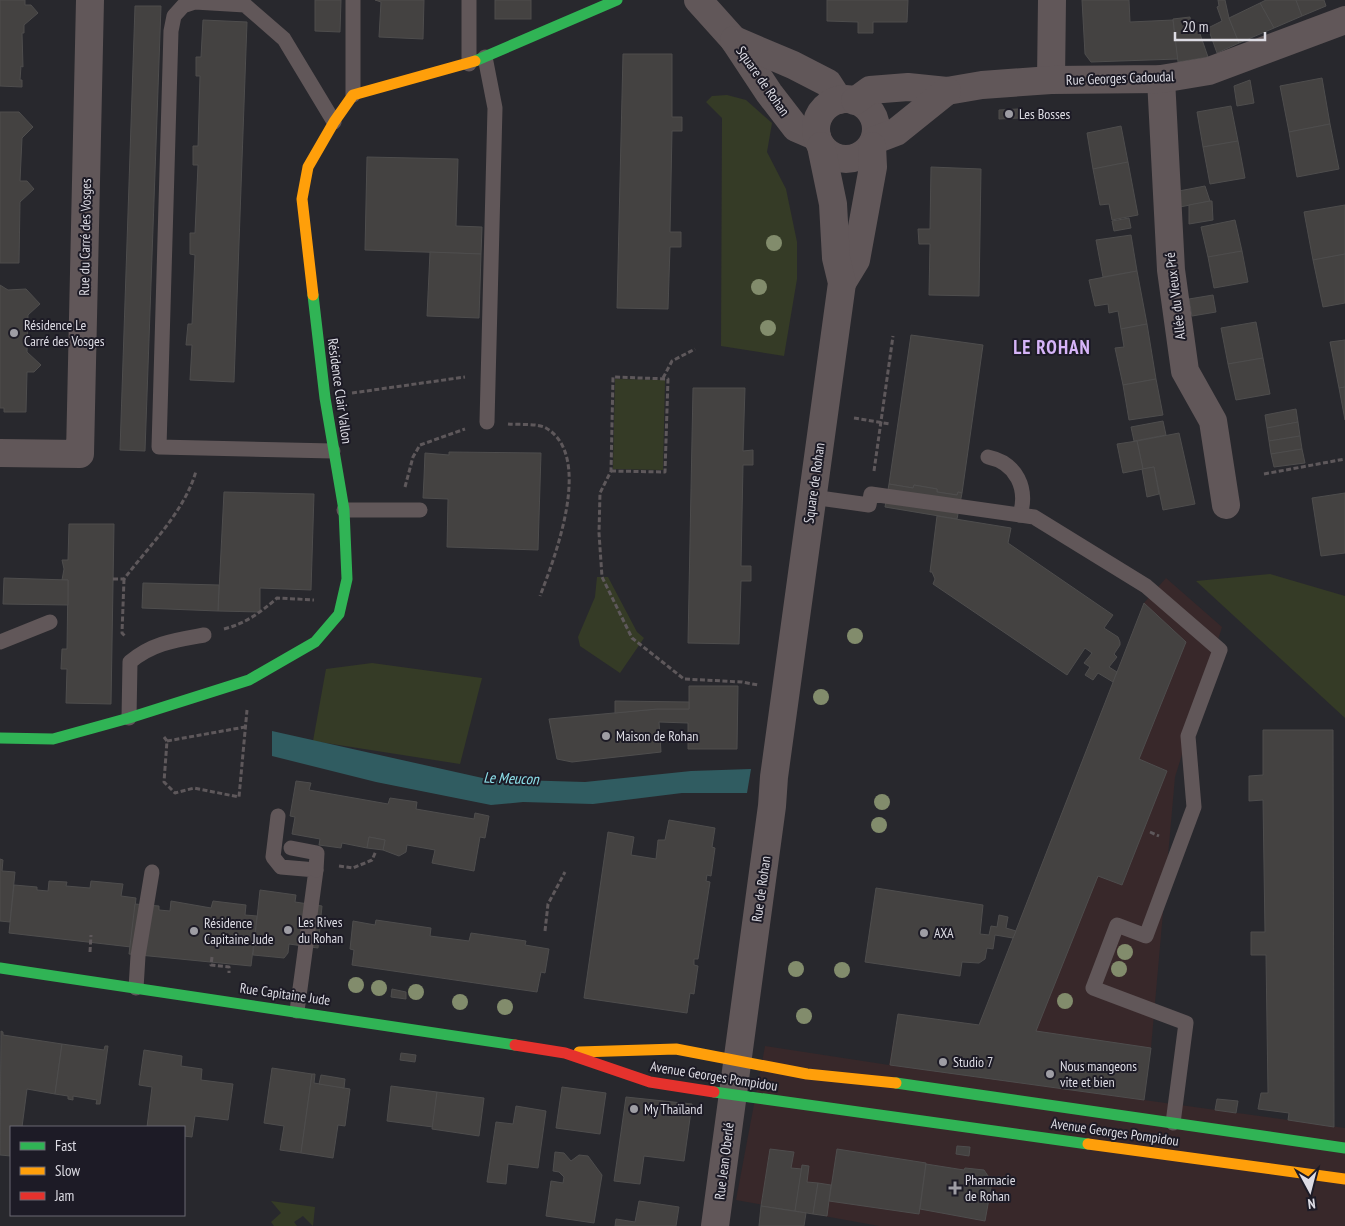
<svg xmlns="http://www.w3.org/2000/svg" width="1345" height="1226" viewBox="0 0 1345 1226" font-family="'PT Sans Narrow',sans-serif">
<rect width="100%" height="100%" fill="#28282d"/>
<polygon fill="#38282a" points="1166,578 1222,627 1175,777 1151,1048 1144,1100 1345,1128 1345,1226 879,1226 736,1200 765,1046 889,1065 898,1014 979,1025 1144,603"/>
<g fill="#353b26">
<polygon points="727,95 746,100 772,123 767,152 786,189 797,242 797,279 784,356 721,346 722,118 706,102 712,96"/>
<polygon points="615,379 665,380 663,470 613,469"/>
<polygon points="1270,574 1345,596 1345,718 1196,581"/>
<polygon points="597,577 608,577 637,632 644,638 620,673 580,646 578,637 595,597"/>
<polygon points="372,663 482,678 460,764 313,741 326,669"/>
<polygon points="271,1201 315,1207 313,1226 303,1216 294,1222 297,1226 274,1226 271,1222 281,1213"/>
</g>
<polygon fill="#305c61" points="272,731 487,779 585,782 691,771 751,769 747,793 682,793 593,804 523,802 491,805 376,782 272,756"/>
<g fill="#444241" stroke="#4e4d4d">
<polygon points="0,0 25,0 25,5 31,5 38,13 24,25 24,33 22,33 23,67 21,66 20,80 22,80 22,87 0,86"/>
<polygon points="315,0 341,0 340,32 315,31"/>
<polygon points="375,0 424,0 423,39 379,37 381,2"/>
<rect x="495" y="0" width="36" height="19"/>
<polygon points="827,0 908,0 907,22 873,22 873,33 858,33 858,22 827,21"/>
<polygon points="1082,0 1129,0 1130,22 1173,20 1178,59 1091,62 1085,54"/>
<polygon points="1218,0 1225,0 1229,18 1239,43 1217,53 1208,28 1222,21 1217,7 1219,6"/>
<polygon points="1266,0 1296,0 1302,16 1274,28 1260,3"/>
<polygon points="1296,0 1324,0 1326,6 1302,16"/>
<polygon points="1260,3 1274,28 1239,43 1229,18"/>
<polygon points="135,6 161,6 145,451 120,450"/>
<polygon points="1190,17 1192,32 1199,31 1208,57 1178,62 1173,19"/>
<polygon points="203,20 247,22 234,382 190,380 192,345 186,345 188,324 192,324 195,255 190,254 190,233 195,233 198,165 193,165 193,146 198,146 200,76 196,76 196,57 201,57"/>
<polygon points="623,54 672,54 672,117 682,117 682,131 672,131 670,232 681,232 681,247 670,247 668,309 617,308"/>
<polygon points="1322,78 1330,124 1289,132 1280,86"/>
<polygon points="1250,80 1254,103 1237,106 1234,86"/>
<polygon points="1231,106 1238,141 1203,147 1197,112"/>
<polygon points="1018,109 1019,118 999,119 999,110"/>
<polygon points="0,112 19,112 33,127 22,138 20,181 27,181 34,189 20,202 19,263 0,263"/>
<polygon points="1330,124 1339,169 1297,177 1289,132"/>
<polygon points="1121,126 1128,162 1093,169 1087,133"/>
<polygon points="1238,141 1245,178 1210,184 1203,147"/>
<polygon points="367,157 458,159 456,226 482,227 481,254 365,250"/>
<polygon points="1128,162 1138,215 1112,220 1109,204 1100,205 1093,169"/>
<polygon points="931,167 981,169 979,296 929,295 930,244 919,244 918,229 930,229"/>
<polygon points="1205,186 1210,201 1180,207 1179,191"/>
<polygon points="1210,201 1212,201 1213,220 1189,224 1189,205"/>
<polygon points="1345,205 1345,254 1313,260 1304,212"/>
<polygon points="1129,218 1131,228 1114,231 1112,221"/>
<polygon points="1235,220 1242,251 1208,257 1201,227"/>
<polygon points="1131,235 1137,271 1103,277 1096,240"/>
<polygon points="1242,251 1248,282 1214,288 1208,257"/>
<polygon points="430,252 481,254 479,318 427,316"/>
<polygon points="1345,254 1345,303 1323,307 1313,260"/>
<polygon points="1137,271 1147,324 1121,329 1118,311 1109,313 1108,304 1095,306 1089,280"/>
<polygon points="0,285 8,290 26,289 40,304 28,315 27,352 41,365 34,372 27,372 26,412 4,412 4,408 0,408"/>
<polygon points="1213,295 1216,312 1192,316 1189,299"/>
<polygon points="1256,322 1263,358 1228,364 1221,328"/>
<polygon points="1147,324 1156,379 1123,385 1115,348 1124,347 1121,329"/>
<polygon points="911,335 983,345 962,493 958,492 957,495 937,492 937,489 914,485 913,488 889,484"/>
<polygon points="1345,340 1345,387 1339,388 1330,342"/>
<polygon points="1263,358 1270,394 1236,400 1228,364"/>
<polygon points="1156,379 1163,415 1129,420 1123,385"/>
<polygon points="1345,387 1345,420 1339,388"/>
<polygon points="693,388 745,388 743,451 753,450 753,465 743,465 741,566 751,566 751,581 741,581 739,644 688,643"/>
<polygon points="1296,409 1298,422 1267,428 1265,415"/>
<polygon points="1163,421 1166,435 1134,441 1131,427"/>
<polygon points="1298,422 1300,436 1269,441 1267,428"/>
<polygon points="1179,433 1195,504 1163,510 1154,467 1143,469 1137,441"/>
<polygon points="1300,436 1302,449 1271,454 1269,441"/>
<polygon points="1137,441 1143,469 1123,473 1117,444"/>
<polygon points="1302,449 1305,463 1274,467 1271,454"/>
<polygon points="449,452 541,453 538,550 447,547 448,499 423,498 424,478 425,453 449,455"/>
<polygon points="1154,467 1159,494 1147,497 1142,469"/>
<polygon points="889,484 913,488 914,485 937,489 937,492 957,495 958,492 962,493 957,519 885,507"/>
<polygon points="224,492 314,494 311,590 260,588 260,612 218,611"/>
<polygon points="1345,493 1345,553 1321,556 1312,498"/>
<polygon points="937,516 1011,528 1008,543 1113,615 1104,628 1118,637 1120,642 1120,645 1114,654 1117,657 1109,667 1117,672 1113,682 1098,673 1093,680 1085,675 1090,667 1084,663 1092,653 1085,648 1067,675 933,584 935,579 932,572 930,572"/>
<polygon points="69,524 114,524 111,704 66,703 67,669 61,669 62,649 67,649 68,580 62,580 64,569 62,560 68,560"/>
<polygon points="4,578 68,580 68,605 3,604"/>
<polygon points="143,583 219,585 218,611 142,608"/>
<polygon points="1144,603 1186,642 1139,759 1167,771 1122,885 1098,876 1036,1031 1151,1048 1144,1100 890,1065 898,1014 979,1025"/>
<polygon points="689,686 738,686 737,749 688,749 688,723 659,722 661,752 572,762 557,759 549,719 657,709 689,709"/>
<polygon points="615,701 689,702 689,709 657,709 615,713"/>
<polygon points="1263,730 1333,730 1334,1127 1288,1120 1289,1113 1258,1109 1261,1093 1268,1093 1266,955 1251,955 1251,932 1265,932 1263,800 1249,801 1249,776 1263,775"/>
<polygon points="296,781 311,783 309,790 388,804 390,798 417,802 416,809 474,819 475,813 489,816 485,838 480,837 474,871 432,863 435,850 407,845 406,852 399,856 383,850 385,840 369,837 367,848 342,843 341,848 319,845 320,839 292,834 295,817 290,816"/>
<polygon points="669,820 715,828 712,847 715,848 711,876 707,875 706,881 710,882 698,959 694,959 694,965 698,966 694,994 690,993 687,1013 584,998 608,832 634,837 631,855 656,859 658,840 665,840"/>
<polygon points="369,837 385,840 383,850 367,848"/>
<polygon points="0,859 3,860 2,871 15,872 10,922 0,921"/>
<polygon points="49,881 67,882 66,886 90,888 91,881 123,884 121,896 136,898 131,947 9,933 14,885 37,887 37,890 48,891"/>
<polygon points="876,888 983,905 980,934 989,935 991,926 997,927 999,915 1008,917 1006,928 1016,931 1013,938 995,935 993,949 987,948 985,959 979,963 962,962 960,976 865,962"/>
<polygon points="260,890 296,895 295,902 322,906 318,948 289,944 288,953 284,958 253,955"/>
<polygon points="171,901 211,908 213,901 246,905 245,915 257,916 251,966 129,954 135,904 159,906 159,910 170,911"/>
<polygon points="376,920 431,928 430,936 469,941 471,933 526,941 525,945 549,949 545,973 541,972 537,992 352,965 354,950 350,949 353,921 375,925"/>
<polygon points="392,989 406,992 406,999 391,997"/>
<polygon points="1,1031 3,1032 3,1035 62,1044 55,1094 27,1089 22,1127 11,1127 11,1156 0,1155"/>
<polygon points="62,1044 104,1050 105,1046 108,1046 100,1104 96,1104 97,1100 73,1096 73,1100 68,1099 68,1096 55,1094"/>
<polygon points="144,1050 182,1056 181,1066 202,1069 201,1080 233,1084 228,1120 195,1116 192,1137 184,1136 184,1127 147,1127 152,1087 139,1085"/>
<polygon points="401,1053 416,1055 415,1062 400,1060"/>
<polygon points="272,1068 312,1074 301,1153 280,1150 284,1126 264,1123"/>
<polygon points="312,1074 315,1074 314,1083 350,1089 345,1126 338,1125 333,1158 301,1153"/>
<polygon points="321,1075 345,1079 344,1088 319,1084"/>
<polygon points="391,1086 437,1092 433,1127 387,1121"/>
<polygon points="562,1087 606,1093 600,1134 556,1128"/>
<polygon points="437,1092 484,1098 479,1136 432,1129"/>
<polygon points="626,1097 692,1104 684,1161 644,1156 640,1184 614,1181"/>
<polygon points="1217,1099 1238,1101 1236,1113 1215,1110"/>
<polygon points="516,1106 546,1111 538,1168 508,1164 506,1184 487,1182 496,1122 513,1124"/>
<polygon points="957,1146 970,1147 969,1156 956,1154"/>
<polygon points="770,1149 794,1152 791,1168 802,1169 795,1211 761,1206"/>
<polygon points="837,1149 926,1163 919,1214 829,1201"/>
<polygon points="555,1152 564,1153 571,1161 579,1155 588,1156 602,1175 594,1223 546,1216 551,1181 563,1183 564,1177 559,1172 553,1171"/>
<polygon points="926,1164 964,1170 965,1168 984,1170 992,1182 985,1221 920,1209"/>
<polygon points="802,1165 809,1166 807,1182 818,1183 813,1214 795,1211"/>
<polygon points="818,1183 831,1185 827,1216 813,1214"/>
<polygon points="639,1201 679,1207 676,1226 615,1226 616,1219 635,1222"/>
<polygon points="761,1206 806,1213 804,1226 759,1226"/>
</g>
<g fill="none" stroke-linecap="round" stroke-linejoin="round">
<g stroke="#5e585b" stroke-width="3" stroke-dasharray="5 2.5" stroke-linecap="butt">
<polyline points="663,378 672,361 695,349"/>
<polyline points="352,393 465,377"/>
<polyline points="854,418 890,424"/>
<path d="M508 424C518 425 537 423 546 428 594 456 555 557 540 596"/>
<polyline points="611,471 665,472 668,379 613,377 611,471 600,493 599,533 602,577 632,638 684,679 742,682 758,685"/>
<polyline points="874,471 893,336"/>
<polyline points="1264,474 1345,459"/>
<polyline points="405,487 413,457 420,445 465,429"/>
<path d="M113 579H124C149 546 185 511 196 471"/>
<polyline points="124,579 122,633 126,637"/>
<path d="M224 629C246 623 260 613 277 598L314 600"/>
<polyline points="164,737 167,741 164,782 175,793 194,788 239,797 247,710"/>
<polyline points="167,741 245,727"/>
<polyline points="1150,832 1159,836"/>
<polyline points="339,866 353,868 372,860 376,851"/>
<polyline points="545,931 548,904 565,872"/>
<polyline points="90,952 91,935"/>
<polyline points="212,957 211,965 229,967 229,973"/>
</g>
<g stroke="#615759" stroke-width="15">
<polyline points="485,57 495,108 487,422"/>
<polyline points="469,64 469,0"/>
<polyline points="353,95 353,0"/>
<polyline points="333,451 159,447 171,31 174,16 183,6 195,2 245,5 284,39 334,122"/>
<path d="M988 457C1017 463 1028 489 1020 515"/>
<polyline points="812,497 869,505 871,494 1034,517 1146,586 1220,650 1188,736 1194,807 1146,936 1117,925 1093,988 1186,1023 1173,1123"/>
<polyline points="344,510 420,510"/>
<polyline points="0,642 50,622"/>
<path d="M129 718 130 662C152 643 176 640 204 635"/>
<polyline points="278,816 273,857 281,867 316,870 297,1011"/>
<polyline points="291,848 317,853 316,870"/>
<polyline points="136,988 138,956 152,872"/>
</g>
<g stroke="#615759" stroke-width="28">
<polyline points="698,0 734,40 769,93 796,128 817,137"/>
<polyline points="734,40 793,65 828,83 839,100"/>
<polyline points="1161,79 1171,270 1185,371 1213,421 1226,505"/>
<polyline points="1051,80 1052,0"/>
<circle cx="846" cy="129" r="30"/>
<polyline points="855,101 870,90 908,87 947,91 982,85 1051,80 1161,79 1209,71 1345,20"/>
<polyline points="875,140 896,132 947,91"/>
<polyline points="842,283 856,260 873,167 872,146"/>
<polyline points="0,453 80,454 90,0"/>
<polyline points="715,1226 772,806 774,777 842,283 836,258 833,204 821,146"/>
</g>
<g stroke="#30b455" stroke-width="11">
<polyline points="475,61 617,0"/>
<polyline points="0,738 53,739 129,718 249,680 315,642 339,614 347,579 344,510 325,398 313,295"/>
<polyline points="0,968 515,1045"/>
<polyline points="896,1083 1345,1148"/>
<polyline points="714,1092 1088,1144"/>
</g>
<g stroke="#ff9f0a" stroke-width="11">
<polyline points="313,295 302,199 308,167 334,122 353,95 475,61"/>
<polyline points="579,1052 676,1049 807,1074 896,1083"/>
<polyline points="1088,1144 1345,1179"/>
</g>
<polyline stroke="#e5322d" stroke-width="11" points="515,1045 565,1053 650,1082 714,1092"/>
</g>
<g fill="#828c6c">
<circle cx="774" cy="243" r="8"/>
<circle cx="759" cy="287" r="8"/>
<circle cx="768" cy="328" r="8"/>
<circle cx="855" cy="636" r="8"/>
<circle cx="821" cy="697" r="8"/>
<circle cx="882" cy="802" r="8"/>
<circle cx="879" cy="825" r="8"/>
<circle cx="1125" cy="952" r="8"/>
<circle cx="796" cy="969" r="8"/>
<circle cx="1119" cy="969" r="8"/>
<circle cx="842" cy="970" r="8"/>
<circle cx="356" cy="985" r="8"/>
<circle cx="379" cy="988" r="8"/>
<circle cx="416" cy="992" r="8"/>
<circle cx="1065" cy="1001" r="8"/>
<circle cx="460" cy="1002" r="8"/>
<circle cx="505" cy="1007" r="8"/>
<circle cx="804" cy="1016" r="8"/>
</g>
<g fill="#9e9da4" stroke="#1d1b26" stroke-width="2">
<circle cx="1009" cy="114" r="5"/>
<circle cx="14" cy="333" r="5"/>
<circle cx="606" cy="736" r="5"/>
<circle cx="288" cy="930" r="5"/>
<circle cx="194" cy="931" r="5"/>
<circle cx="924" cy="933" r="5"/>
<circle cx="943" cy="1062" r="5"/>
<circle cx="1050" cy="1074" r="5"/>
<circle cx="634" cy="1109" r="5"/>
<path d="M952.5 1180.5h5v5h5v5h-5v5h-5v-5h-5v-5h5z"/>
</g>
<g text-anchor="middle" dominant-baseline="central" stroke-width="4" stroke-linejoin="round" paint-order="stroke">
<g font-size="14" fill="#dddce4" stroke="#1d1b26">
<text transform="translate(1120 78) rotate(-2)">Rue Georges Cadoudal</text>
<text transform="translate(763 81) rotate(55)">Square de Rohan</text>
<text transform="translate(85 237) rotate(-89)">Rue du Carré des Vosges</text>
<text transform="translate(1175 296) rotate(-97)">Allée du Vieux Pré</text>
<text transform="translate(340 391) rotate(82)">Résidence Clair Vallon</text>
<text transform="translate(814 483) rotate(-82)">Square de Rohan</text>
<text transform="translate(761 889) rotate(-82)">Rue de Rohan</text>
<text transform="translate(285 994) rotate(8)">Rue Capitaine Jude</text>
<text transform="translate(714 1076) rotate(9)">Avenue Georges Pompidou</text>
<text transform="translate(1115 1132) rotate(8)">Avenue Georges Pompidou</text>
<text transform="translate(724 1161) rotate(-83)">Rue Jean Oberlé</text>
</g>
<g font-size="14" fill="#dddce4" stroke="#1d1b26" text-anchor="start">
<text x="1019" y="114">Les Bosses</text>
<text x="24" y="325">Résidence Le<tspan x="24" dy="16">Carré des Vosges</tspan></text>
<text x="616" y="736">Maison de Rohan</text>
<text x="298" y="922">Les Rives<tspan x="298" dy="16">du Rohan</tspan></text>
<text x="204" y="923">Résidence<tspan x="204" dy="16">Capitaine Jude</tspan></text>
<text x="934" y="933">AXA</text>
<text x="953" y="1062">Studio 7</text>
<text x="1060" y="1066">Nous mangeons<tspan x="1060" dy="16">vite et bien</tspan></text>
<text x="644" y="1109">My Thaïland</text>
<text x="965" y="1180">Pharmacie<tspan x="965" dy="16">de Rohan</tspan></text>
</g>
<g font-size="15" font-style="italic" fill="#8de1ea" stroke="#1d1b26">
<text transform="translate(511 778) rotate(2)">Le Meucon</text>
</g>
<g font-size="19" font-weight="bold" letter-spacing="1" fill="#d6b4f8" stroke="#1d1b26">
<text x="1052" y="347">LE ROHAN</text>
</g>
</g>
<rect x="10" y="1126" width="175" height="90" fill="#1d1b26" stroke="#6a6872"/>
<rect x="20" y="1142" width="25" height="8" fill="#30b455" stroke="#6a6872"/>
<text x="55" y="1151" font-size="15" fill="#dddce4">Fast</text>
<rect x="20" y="1167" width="25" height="8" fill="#ff9f0a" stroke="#6a6872"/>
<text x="55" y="1176" font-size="15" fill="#dddce4">Slow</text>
<rect x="20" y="1192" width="25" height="8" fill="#e5322d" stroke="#6a6872"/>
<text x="55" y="1201" font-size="15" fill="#dddce4">Jam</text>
<g transform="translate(1310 1191) rotate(173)" stroke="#1d1b26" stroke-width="4" paint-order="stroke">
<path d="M0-4L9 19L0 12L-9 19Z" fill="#dddce4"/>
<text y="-8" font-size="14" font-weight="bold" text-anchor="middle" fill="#dddce4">N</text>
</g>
<path d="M1175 32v8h90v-8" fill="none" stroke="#dddce4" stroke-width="2.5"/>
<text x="1182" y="32" font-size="15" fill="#dddce4" stroke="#1d1b26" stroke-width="4" paint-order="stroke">20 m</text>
</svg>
